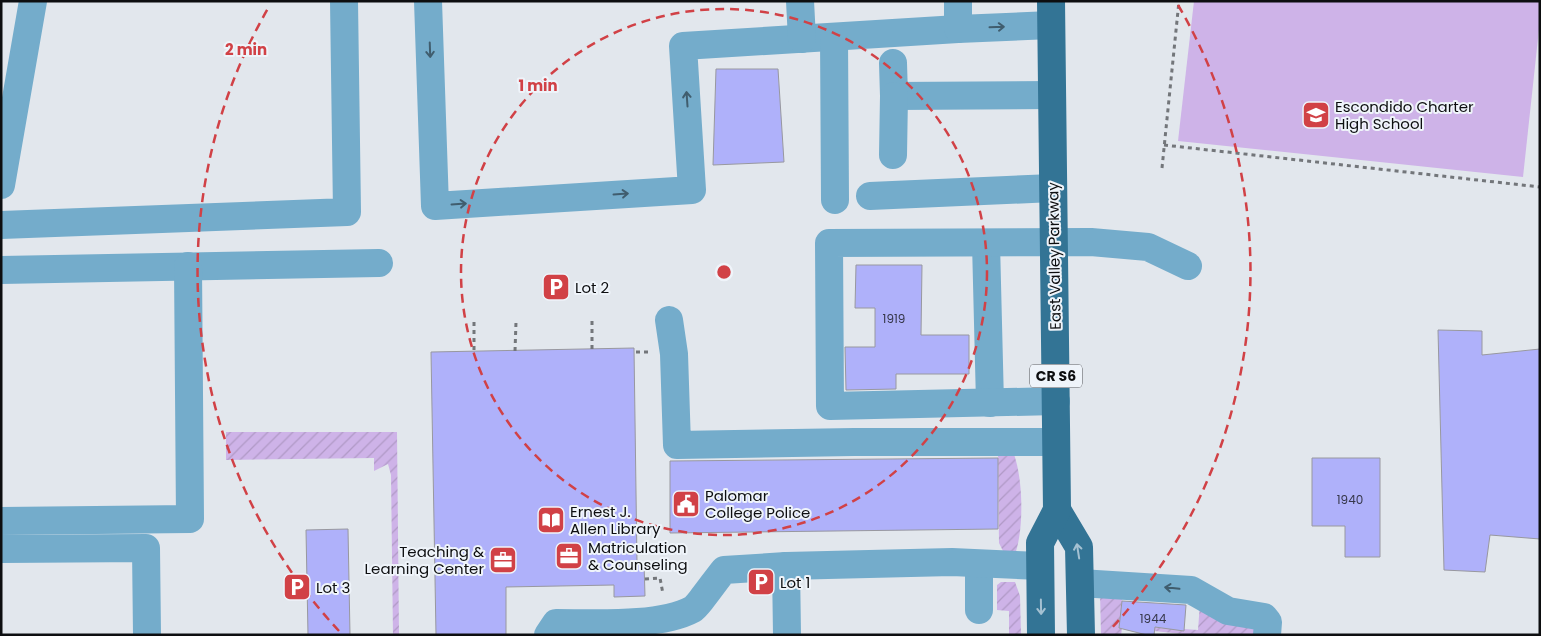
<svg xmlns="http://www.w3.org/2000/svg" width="1541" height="636" viewBox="0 0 1541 636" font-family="Poppins,sans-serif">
<defs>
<pattern id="garden-furrows" width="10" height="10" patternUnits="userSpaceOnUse" patternTransform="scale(1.25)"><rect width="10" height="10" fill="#ceb3e8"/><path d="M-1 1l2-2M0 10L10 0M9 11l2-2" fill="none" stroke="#b099c6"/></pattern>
</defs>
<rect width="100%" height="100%" fill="#e2e7ed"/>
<polygon fill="#ceb3e8" points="1194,1 1540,1 1540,20 1523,177 1178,141"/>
<g fill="url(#garden-furrows)">
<polygon points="226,432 397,432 399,635 393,635 391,475 388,464 374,471 374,458 226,460"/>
<path d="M998 451 1013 452C1023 476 1024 526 1016 551H1003L999 543Z"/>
<polygon points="1001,582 1015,582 1020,596 1021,635 1009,635 1009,611 997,610 997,585"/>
<polygon points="1100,592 1123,592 1119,628 1122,629 1121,635 1101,635"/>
<polygon points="1200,603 1255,628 1255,635 1192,635 1154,631 1154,627 1198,630"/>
</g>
<g fill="#afb1fa" stroke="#98989f">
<polygon points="716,69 778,69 784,162 713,165"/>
<polygon points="856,265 922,265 921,335 969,335 969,374 896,374 896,389 846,390 845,347 875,347 875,308 855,308"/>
<polygon points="1438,330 1482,331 1482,355 1540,349 1540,539 1490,535 1485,572 1444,570"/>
<polygon points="634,348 637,563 644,563 645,596 614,597 614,585 506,587 506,635 436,635 431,352"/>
<polygon points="998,458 998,529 670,533 670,461"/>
<polygon points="1312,458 1380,458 1380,557 1345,557 1345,526 1312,526"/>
<polygon points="348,529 350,635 308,635 306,530"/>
<polygon points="1122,601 1186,605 1184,631 1155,627 1154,635 1147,635 1119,628"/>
</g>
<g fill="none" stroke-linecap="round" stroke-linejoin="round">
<g stroke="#73767a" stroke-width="3" stroke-dasharray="4 4" stroke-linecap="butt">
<polyline points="1164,145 1540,187"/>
<polyline points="1162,168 1179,1"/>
<polyline points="474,322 474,351"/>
<polyline points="592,349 592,321"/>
<polyline points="515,351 516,322"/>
<polyline points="636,352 650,352"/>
<polyline points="645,579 660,578 663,594"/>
</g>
<g stroke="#74accb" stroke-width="28">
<polyline points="428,1 435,206 692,190 683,46 958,29"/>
<polyline points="800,1 802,39"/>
<polyline points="958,1 958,29 1051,25"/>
<polyline points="834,37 835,200"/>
<polyline points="893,63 894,96 1052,95"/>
<polyline points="893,155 894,96"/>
<polyline points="1,185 33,1"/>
<polyline points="870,196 1053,188"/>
<polyline points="1,225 347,212 344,1"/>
<polyline points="986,243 990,403"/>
<polyline points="1,270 379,263"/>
<polyline points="669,320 674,354 677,445 854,442 1056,442"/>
<polyline points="1056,401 830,406 829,243 1091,242 1148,247 1188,266"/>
<polyline points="1,521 190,519 188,266"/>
<polyline points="1,549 146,548 147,635"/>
<polyline points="979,564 979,610"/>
<polyline points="786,566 787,635"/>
<polyline points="1080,583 1191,590 1228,611 1264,617 1268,622 1267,635"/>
<path d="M548 635 556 623C595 623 660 627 693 609 697 607 718 577 724 570L786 566 952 562 1040 566"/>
</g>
<g stroke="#337495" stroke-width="28">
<polyline points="1057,510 1079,547 1081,635"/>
<polyline points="1041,635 1040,543 1057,510 1051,1"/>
</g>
</g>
<defs><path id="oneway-shaft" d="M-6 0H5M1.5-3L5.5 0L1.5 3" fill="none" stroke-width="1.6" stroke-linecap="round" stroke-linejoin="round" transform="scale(1.25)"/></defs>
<g stroke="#405d6e">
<use href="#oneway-shaft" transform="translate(997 27) rotate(-2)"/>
<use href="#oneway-shaft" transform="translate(430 50) rotate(88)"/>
<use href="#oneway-shaft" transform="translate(687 99) rotate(-94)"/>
<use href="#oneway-shaft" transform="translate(621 194) rotate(-4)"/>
<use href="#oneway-shaft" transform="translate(459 204) rotate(-4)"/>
<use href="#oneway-shaft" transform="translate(1172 588) rotate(-174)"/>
</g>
<g stroke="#a4c1d2">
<use href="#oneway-shaft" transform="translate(1078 551) rotate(-99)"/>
<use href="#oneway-shaft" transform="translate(1041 607) rotate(89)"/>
</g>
<g fill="none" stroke="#d14146" stroke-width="2.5" stroke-dasharray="9 6">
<circle cx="724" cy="272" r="263"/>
<path d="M339 631A527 527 0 0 1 270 5M1178 5A527 527 0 0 1 1109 631"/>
</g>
<defs>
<g id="school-square" transform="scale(1.4375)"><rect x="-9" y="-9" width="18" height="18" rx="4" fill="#d14146" stroke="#eff4fa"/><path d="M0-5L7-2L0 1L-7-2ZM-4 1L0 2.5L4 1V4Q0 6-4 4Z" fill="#fff"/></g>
<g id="parking-square" transform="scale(1.4375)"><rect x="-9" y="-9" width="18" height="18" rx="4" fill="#d14146" stroke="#eff4fa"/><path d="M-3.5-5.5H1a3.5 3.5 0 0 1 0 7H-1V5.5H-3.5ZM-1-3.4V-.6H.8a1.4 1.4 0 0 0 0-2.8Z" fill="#fff"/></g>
<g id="civic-square" transform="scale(1.4375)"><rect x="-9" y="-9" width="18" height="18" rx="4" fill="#d14146" stroke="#eff4fa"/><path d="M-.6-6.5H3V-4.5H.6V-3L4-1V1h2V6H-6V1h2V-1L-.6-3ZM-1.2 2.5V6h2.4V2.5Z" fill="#fff"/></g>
<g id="library-square" transform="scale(1.4375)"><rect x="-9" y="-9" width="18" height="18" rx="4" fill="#d14146" stroke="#eff4fa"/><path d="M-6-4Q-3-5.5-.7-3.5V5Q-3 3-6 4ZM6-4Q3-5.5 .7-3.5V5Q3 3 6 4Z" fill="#fff"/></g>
<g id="office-square" transform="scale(1.4375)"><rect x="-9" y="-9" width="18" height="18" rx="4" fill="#d14146" stroke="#eff4fa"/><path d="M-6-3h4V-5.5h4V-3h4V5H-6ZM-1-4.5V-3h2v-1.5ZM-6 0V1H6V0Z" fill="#fff"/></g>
</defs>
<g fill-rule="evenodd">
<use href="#school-square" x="1316" y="115"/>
<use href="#parking-square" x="556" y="287"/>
<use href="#civic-square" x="686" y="504"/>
<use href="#library-square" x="551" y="520"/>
<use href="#office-square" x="569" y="556"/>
<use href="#office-square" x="503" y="560"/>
<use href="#parking-square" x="761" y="582"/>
<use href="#parking-square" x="297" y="587"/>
</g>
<g text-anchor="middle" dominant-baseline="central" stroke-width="4" stroke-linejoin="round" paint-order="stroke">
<g font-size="12" fill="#36374a">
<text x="894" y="318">1919</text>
<text x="1350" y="499">1940</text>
<text x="1153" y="618">1944</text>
</g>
<rect fill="#eff4fa" stroke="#515356" stroke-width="1" x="1030" y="364.5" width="52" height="23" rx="4"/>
<g font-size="14" font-weight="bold" fill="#0d0e10">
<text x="1056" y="376">CR S6</text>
</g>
<g font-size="15" fill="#0d0e10" stroke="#eff4fa" text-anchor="start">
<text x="1335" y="106">Escondido Charter<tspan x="1335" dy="17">High School</tspan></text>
<text x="575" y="287">Lot 2</text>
<text x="705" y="495">Palomar<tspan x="705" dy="17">College Police</tspan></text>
<text x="570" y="511">Ernest J.<tspan x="570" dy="17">Allen Library</tspan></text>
<text x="588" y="547">Matriculation<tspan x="588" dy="17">&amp; Counseling</tspan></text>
<text x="484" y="551" text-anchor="end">Teaching &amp;<tspan x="484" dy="17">Learning Center</tspan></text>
<text x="780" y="582">Lot 1</text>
<text x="316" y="587">Lot 3</text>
</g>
<g font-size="15" fill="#0d0e10" stroke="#eff4fa">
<text transform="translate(1054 256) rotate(-91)">East Valley Parkway</text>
</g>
</g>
<circle cx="724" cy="272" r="8" fill="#d14146" stroke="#eff4fa" stroke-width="2.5"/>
<g font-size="15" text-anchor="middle" font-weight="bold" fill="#d14146" stroke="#eff4fa" stroke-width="4" stroke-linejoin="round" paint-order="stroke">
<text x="246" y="55">2 min</text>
<text x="538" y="91">1 min</text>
</g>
<rect width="1541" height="636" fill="none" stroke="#0d0e10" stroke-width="5"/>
</svg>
